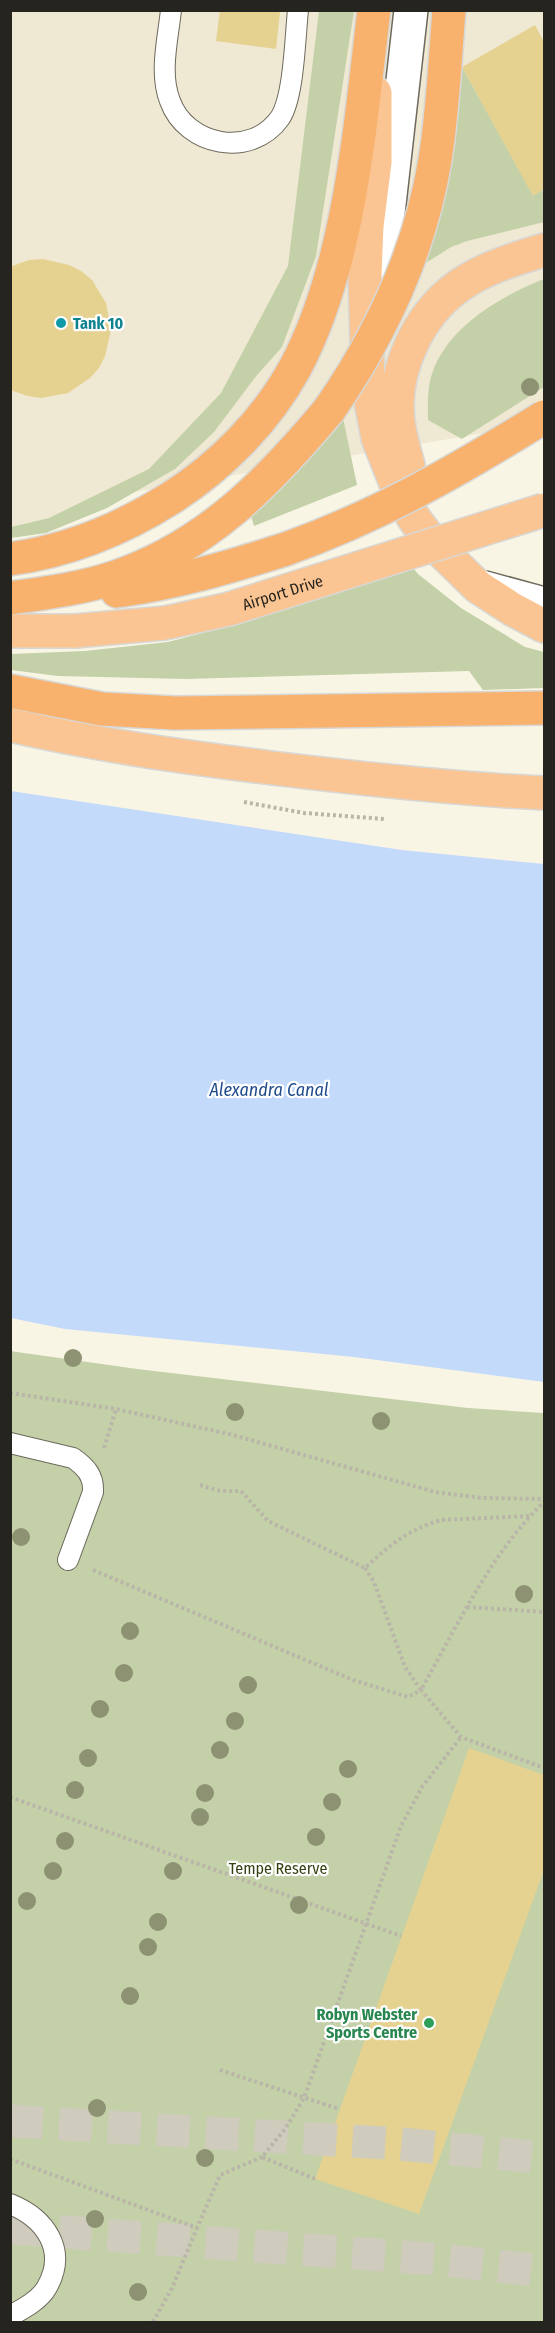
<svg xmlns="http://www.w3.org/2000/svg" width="555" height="2333" viewBox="0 0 555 2333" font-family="'Fira Sans Condensed',sans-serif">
<rect width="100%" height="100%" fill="#f9f5e5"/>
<polygon fill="#efe8d2" points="10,11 544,11 544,423 87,500 49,518 11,527"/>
<g fill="#c3d0a8">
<polygon points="319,11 354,11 316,256 282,347 257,375 214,432 175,469 107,508 46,533 11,538 11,527 49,518 149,469 221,393 288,266"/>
<polygon points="462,67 533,195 542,190 544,196 544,222 467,241 451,247 421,266 459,70"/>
<path d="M544 279V387L462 439 428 420C428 405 427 388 432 374 447 327 501 296 544 279Z"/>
<polygon points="343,418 357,485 254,526 251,516 308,447"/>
<polygon points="409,563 418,574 461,608 525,647 544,652 544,688 483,690 469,671 186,679 58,676 11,670 11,654 85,651 168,642 222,628"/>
<polygon points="10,1351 137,1369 468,1408 544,1413 544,2322 11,2322"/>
</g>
<polygon fill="#c4dafb" points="11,791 402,850 544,864 544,1382 354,1357 65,1329 11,1318"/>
<g fill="#e5d291">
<polygon points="220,10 280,12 276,49 216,41"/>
<polygon points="535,25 544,42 544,189 533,196 462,67"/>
<polygon points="43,259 69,265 81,271 92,280 106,303 111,330 105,356 99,368 90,378 68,393 41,398 28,396 10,390 10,267 29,260"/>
<polygon points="469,1748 544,1775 544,1870 419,2214 315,2179"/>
</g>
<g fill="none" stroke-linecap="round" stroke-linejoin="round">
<g stroke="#cfcbbd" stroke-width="33" stroke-dasharray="33 16" stroke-linecap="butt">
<polyline points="10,2121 401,2144 544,2158"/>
<polyline points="10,2228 434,2259 544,2271"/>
</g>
<g stroke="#6d695c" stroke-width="22">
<g id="service">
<path d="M171 10C168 39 159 73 170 101 186 146 251 159 280 118 294 97 295 38 298 10"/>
<path d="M10 1443 73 1458C86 1467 94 1476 93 1492L68 1560"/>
<path d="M10 2204C45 2218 68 2250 47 2287 40 2300 23 2309 10 2316"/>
</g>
</g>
<g stroke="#6d695c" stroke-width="36">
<g id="tertiary">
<polyline points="376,319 411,10"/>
<polyline points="485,588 544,604"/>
</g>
</g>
<g stroke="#d8d8d6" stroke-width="36">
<g id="primary">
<polyline points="375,93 375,162 367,226 365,274 368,386 378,438 399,491 413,517 430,540 478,587 512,609 544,626"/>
<path d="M408 465C404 451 400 436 398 421 392 367 421 308 468 280 491 266 518 258 544 250"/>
<polyline points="10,631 75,631"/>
<path d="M10 725C96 745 184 757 272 768 363 779 453 789 544 793"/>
</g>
</g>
<g stroke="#d8d8d6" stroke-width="36">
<g id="trunk">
<path d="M10 559C68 551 122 529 171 498 221 466 266 421 295 368 350 265 360 125 374 10"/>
<path d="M117 591C175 583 230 567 286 549"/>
<path d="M10 598C45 593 80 589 113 578 206 547 268 483 329 410"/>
<polyline points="10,691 102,709 175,713 544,708"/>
</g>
</g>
<g stroke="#b9b6a9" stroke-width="4" stroke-dasharray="3 3" stroke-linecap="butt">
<polyline points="244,802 304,813 385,819"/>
<polyline points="10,1393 116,1409 233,1435 435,1492 482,1498 544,1499"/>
<polyline points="104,1448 116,1409"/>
<path d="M200 1485 220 1491H241L268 1521 365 1568C388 1546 411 1528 441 1520L530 1516"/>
<path d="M365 1568 374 1582 405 1667 421 1690C457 1626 491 1553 544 1502"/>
<polyline points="93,1570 353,1680 408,1697 421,1690 461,1737 544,1768"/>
<polyline points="467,1607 544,1612"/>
<polyline points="10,1797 401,1936"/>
<polyline points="220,2070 339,2109"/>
<polyline points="10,2159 197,2228 220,2175 262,2157"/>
<polyline points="315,2179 262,2157 285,2129 304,2098 401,1826 422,1787 461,1737"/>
<polyline points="153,2322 172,2288 197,2228"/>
</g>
<use href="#service" stroke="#fff" stroke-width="20"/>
<use href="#tertiary" stroke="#fff" stroke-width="33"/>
<use href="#primary" stroke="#fac592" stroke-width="33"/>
<use href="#trunk" stroke="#f8b26e" stroke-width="33"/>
<g stroke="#d8d8d6" stroke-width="36" stroke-linecap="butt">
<g id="primary-bridge">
<path id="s1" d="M75 631 165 623 229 609 544 510"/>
</g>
</g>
<g stroke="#d8d8d6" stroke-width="36" stroke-linecap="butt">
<g id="trunk-bridge">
<path d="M329 410C381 335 420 251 435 160 443 111 445 60 449 10"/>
<path d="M286 549C381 515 460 469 544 417"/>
</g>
</g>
<use href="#primary-bridge" stroke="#fac592" stroke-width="33"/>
<use href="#trunk-bridge" stroke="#f8b26e" stroke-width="33"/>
</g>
<g fill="#8d9272">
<circle cx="530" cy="387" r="9"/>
<circle cx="73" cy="1358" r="9"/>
<circle cx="235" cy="1412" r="9"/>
<circle cx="381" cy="1421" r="9"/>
<circle cx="21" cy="1537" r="9"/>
<circle cx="524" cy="1594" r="9"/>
<circle cx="130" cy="1631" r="9"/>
<circle cx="124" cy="1673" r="9"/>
<circle cx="248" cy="1685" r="9"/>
<circle cx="100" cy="1709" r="9"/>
<circle cx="235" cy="1721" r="9"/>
<circle cx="220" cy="1750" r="9"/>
<circle cx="88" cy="1758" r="9"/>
<circle cx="348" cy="1769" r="9"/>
<circle cx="75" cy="1790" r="9"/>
<circle cx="205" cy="1793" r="9"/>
<circle cx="332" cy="1802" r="9"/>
<circle cx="200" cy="1817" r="9"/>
<circle cx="316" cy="1837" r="9"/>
<circle cx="65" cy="1841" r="9"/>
<circle cx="53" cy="1871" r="9"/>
<circle cx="173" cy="1871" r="9"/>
<circle cx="27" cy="1901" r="9"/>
<circle cx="299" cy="1905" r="9"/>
<circle cx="158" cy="1922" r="9"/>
<circle cx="148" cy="1947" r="9"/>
<circle cx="130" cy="1996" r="9"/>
<circle cx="97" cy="2108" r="9"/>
<circle cx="205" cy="2158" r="9"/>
<circle cx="95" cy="2219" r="9"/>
<circle cx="138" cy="2292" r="9"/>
</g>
<circle fill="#0f9aa8" stroke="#fff" stroke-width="2" cx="61" cy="323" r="6"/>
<circle fill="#2e9e5b" stroke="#fff" stroke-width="2" cx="429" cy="2023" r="6"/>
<g text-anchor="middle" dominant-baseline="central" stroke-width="4.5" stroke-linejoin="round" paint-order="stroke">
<g font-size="16" font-weight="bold" fill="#0d838f" stroke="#fff" text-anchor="start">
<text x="73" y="323">Tank 10</text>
</g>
<g font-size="16" fill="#26241e" stroke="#fff">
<text stroke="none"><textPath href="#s1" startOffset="212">Airport Drive</textPath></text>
</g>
<g font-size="16" fill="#354113" stroke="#fff">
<text x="278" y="1868">Tempe Reserve</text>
</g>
<g font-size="16" font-weight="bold" fill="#27864d" stroke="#fff" text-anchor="end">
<text x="417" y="2014">Robyn Webster<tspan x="417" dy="18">Sports Centre</tspan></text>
</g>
<g font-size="18" font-style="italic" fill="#204c8b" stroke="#fff">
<text x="269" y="1090">Alexandra Canal</text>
</g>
</g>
<rect width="555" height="2333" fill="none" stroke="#26241e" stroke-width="24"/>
</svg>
